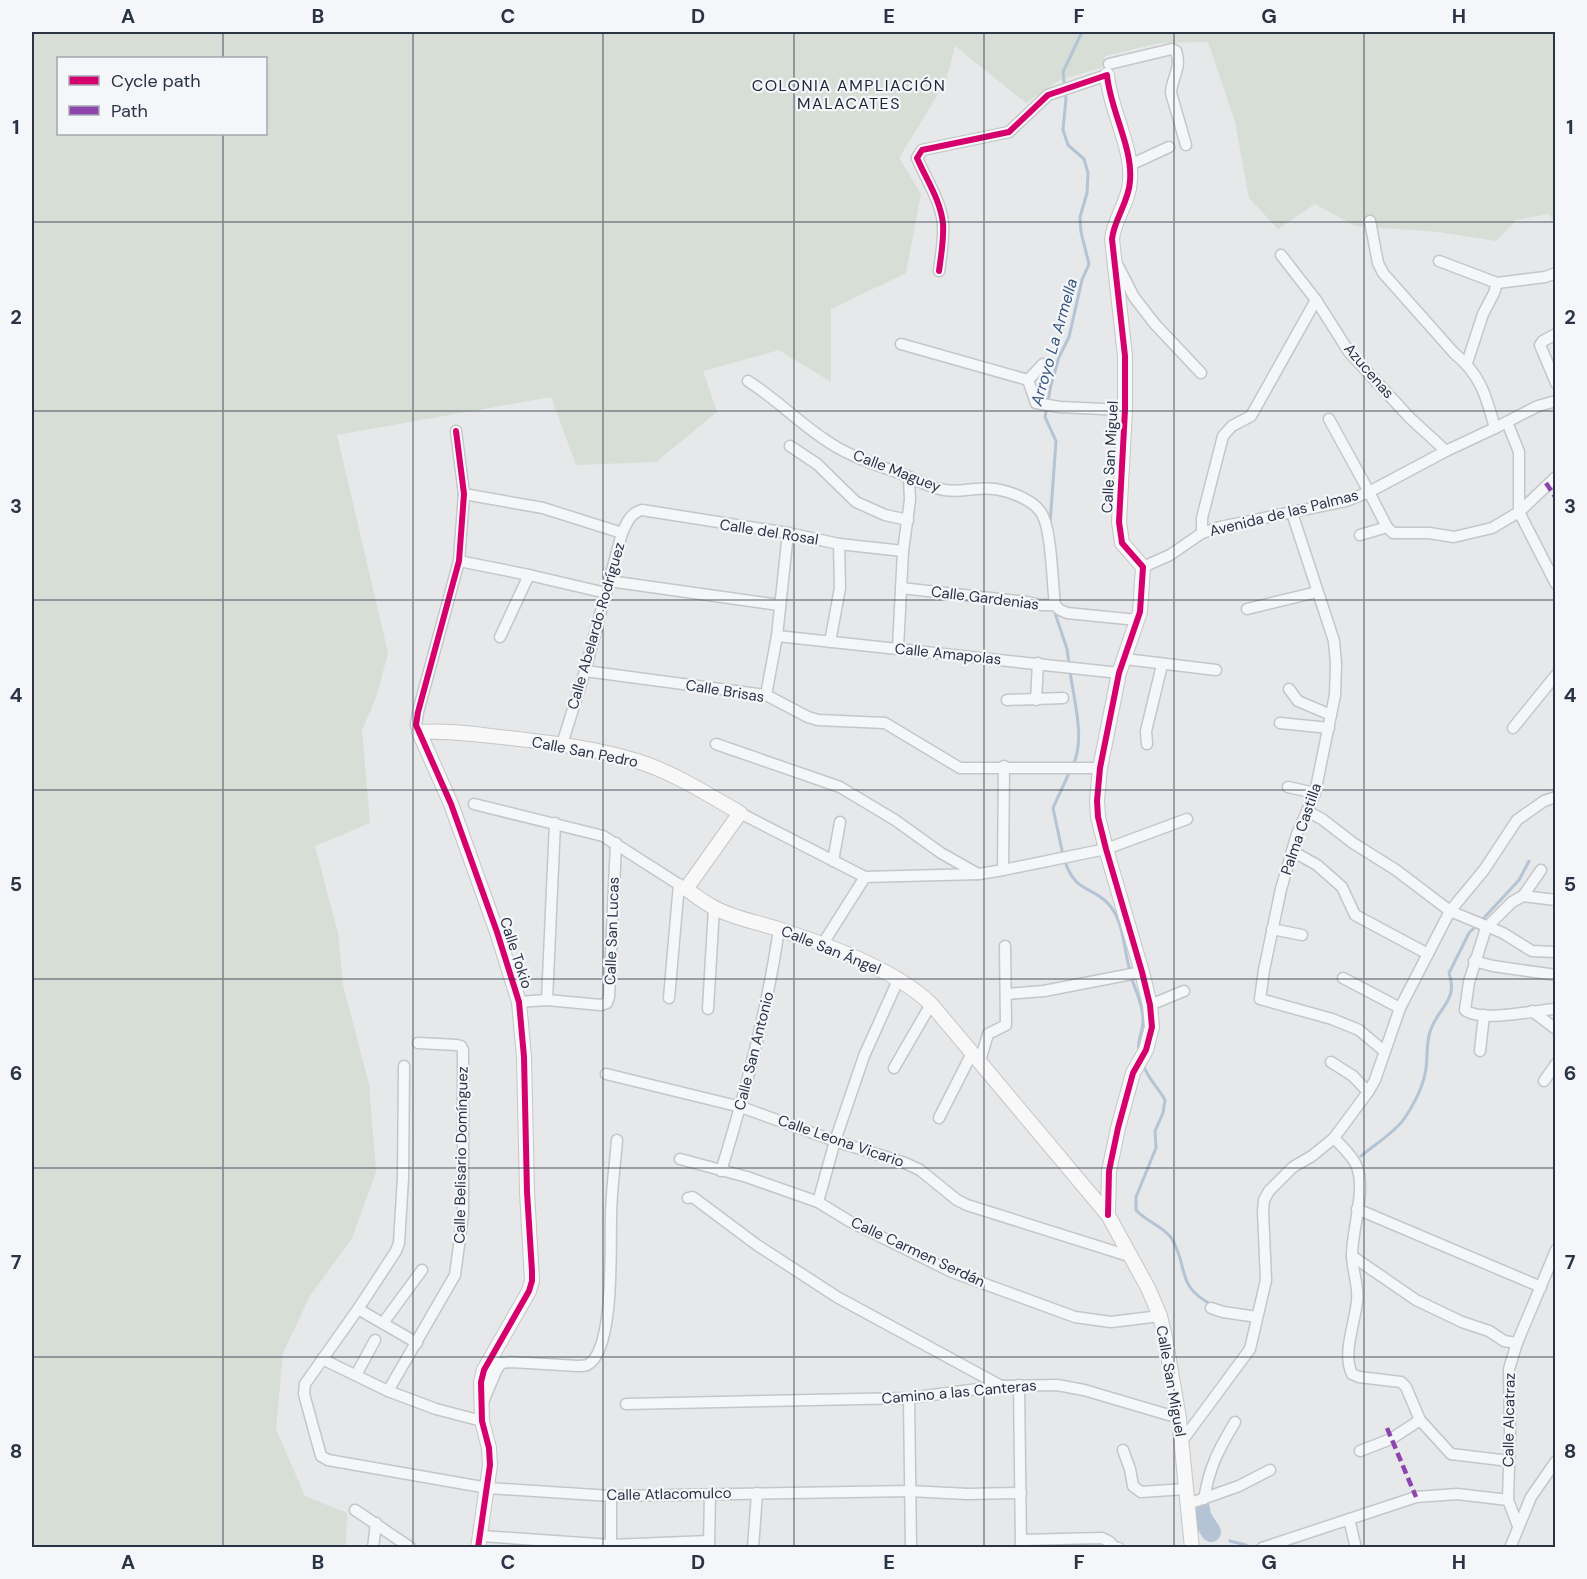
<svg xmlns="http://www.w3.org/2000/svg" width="1587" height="1579" viewBox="0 0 1587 1579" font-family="'DM Sans',sans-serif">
<rect width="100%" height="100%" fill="#e6e8ea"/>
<path fill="#d6ded6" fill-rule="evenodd" d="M32 32H1555V223L1549 214 1516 220 1496 241 1439 232 1355 226 1315 204 1278 229 1249 198 1235 122 1208 42 1160 43 1105 56 1102 67 1058 81 1026 103 955 46 946 81 899 158 921 194 906 273 831 309V382L779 350 703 371 717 412 656 462 576 465 551 397 337 435 388 653 376 698 362 730 370 823 315 846 338 933 343 985 369 1084 376 1172 352 1238 310 1296 283 1353 276 1429 305 1496 347 1513 346 1547 32 1548ZM58 58H266V134H58Z"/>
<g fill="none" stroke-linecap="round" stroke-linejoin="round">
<g stroke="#b4c4d5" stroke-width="3">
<polyline points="1050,524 1056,441 1045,417 1051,385 1059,357 1069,337 1082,280 1089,264 1081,232 1080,217 1087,193 1088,173 1084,159 1068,145 1063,130 1066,99 1063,72 1082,32"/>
<polyline points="1054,610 1067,649 1069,664"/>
<path d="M1070 671C1073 697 1086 739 1073 765"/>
<polyline points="1063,855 1053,808 1070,771"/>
<path d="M1065 861C1075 894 1095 886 1111 907 1124 924 1124 951 1130 971"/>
<polyline points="1482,920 1519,880 1529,861"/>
<path d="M1131 977C1136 991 1143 1005 1143 1019 1144 1030 1136 1040 1139 1052"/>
<path d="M1143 1064C1147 1078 1158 1087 1165 1100L1163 1113 1155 1131 1156 1148 1136 1197V1210C1145 1221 1165 1227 1172 1239 1189 1268 1175 1285 1212 1305"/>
<path d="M1361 1156C1374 1145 1394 1133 1404 1119 1411 1109 1421 1091 1424 1078 1429 1063 1425 1046 1430 1032 1437 1008 1459 1001 1449 973L1469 933 1477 925"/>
<polyline points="1230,1541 1246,1545 1248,1548"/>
</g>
<polyline stroke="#b4c4d5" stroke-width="20" points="1200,1509 1201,1516 1211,1532"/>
<g stroke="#c4c6c8" stroke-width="13">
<g id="street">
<path d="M1109 64 1172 49 1176 51C1182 69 1172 76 1171 93L1186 145"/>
<polyline points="1130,165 1169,147"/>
<path d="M1370 221 1378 263 1383 273 1454 353C1481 375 1486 396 1495 428"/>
<polyline points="1281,255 1316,300 1349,352 1410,418 1446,451"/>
<polyline points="1439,261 1497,283"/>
<polyline points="1117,264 1134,297 1154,323 1201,373"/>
<path d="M939 271C941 256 944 240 943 224 941 201 926 179 917 158L922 150 1009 132 1048 95 1107 75"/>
<polyline points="1556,334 1543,341 1540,345 1556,383"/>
<polyline points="901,344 1028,380 1036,403 1060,407 1125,410"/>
<polyline points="1467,363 1483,314 1494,293 1497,283 1545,277 1556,273"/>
<polyline points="1028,380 1043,364"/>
<path d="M748 381C775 398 797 421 824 439 849 457 878 465 907 476 917 480 926 485 936 488 957 495 976 486 995 489 1009 491 1031 499 1040 511 1052 526 1052 583 1055 605"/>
<polyline points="1329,419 1369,492 1387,527 1393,533 1429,533 1454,537 1492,528 1519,512 1556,477"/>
<polyline points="1507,422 1519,452 1519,512 1556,584"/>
<polyline points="790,446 817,464 856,502 885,515 908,520"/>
<polyline points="464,494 543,508 622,533"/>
<polyline points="1292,513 1334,641 1336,664 1335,695 1315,793 1297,834 1281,889 1264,970 1260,999 1332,1019 1359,1030 1384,1051"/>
<polyline points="1202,533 1202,518 1223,436 1232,426 1251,416 1316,300"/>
<polyline points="1360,535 1387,527"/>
<polyline points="459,561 529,575 606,593"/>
<polyline points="1143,567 1170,555 1202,533 1220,527 1346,501 1369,492 1446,451 1495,428 1538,406 1556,401"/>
<polyline points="609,581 779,605"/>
<polyline points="901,588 1027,602 1041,605 1055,605 1060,610 1067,613 1137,620"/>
<polyline points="1247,609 1317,592"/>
<polyline points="777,636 1119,673"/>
<polyline points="500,637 529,575"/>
<polyline points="830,642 840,588 839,544"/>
<polyline points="898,648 903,551 910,500 909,477"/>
<polyline points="1125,659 1216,670"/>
<polyline points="585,671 766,695 808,717 818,720 885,723 960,768 1100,768"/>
<polyline points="1289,689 1298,701 1331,715"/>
<polyline points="766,695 777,636 788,533"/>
<polyline points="1007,700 1063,698"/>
<polyline points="1036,700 1038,663"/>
<polyline points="1280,723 1329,728"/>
<polyline points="1513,728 1556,675"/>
<polyline points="419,732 416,725 418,712 459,561 464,494 456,431"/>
<path d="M562 744 585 671 622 533C627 523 630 513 642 510L788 533 839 544 903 551"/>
<polyline points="716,744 840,787 895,820 941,853 978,874"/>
<polyline points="1147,744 1146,731 1162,665"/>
<polyline points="1288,787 1315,793"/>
<polyline points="474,804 603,836 686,889"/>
<polyline points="1307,811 1322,819 1353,843 1396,870 1450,911 1503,933 1532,951 1556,952"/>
<polyline points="740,813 865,877 979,874 1003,870 1106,849 1187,819"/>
<polyline points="1292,851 1317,865 1342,887 1355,915 1428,954"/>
<polyline points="833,861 840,822"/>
<polyline points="1003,870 1004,766"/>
<polyline points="1523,896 1541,870"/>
<path d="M1556 900 1523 896 1512 902 1486 928 1469 982 1465 1010C1482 1023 1534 1010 1556 1009"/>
<polyline points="1272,929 1302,935"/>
<polyline points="822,945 865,877"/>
<polyline points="1474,961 1493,966 1556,975"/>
<polyline points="1343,978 1400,1008"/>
<polyline points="1007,994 1044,991 1142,972"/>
<polyline points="669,998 679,884"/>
<polyline points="547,1000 555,823"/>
<polyline points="519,1002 547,1000 601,1005 607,1003 609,997 616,843"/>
<polyline points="1150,1005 1184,991"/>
<polyline points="708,1009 714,908"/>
<polyline points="1532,1011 1556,1029"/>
<polyline points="1480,1051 1484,1015"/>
<polyline points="980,1061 988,1034 1006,1025 1005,946"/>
<polyline points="1331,1062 1353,1076 1368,1092"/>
<polyline points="404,1066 403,1178 399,1243 396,1251 358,1309 305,1384 304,1394 321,1456 328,1460 488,1488 611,1496 909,1491 967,1494 1021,1493"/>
<polyline points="894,1068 931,1004"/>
<polyline points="606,1074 741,1107 835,1141 905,1163 920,1170 957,1200 967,1205 1132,1257"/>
<polyline points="1544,1081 1556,1064"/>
<polyline points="939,1118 972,1053"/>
<path d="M1334 1138C1342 1147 1353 1156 1357 1167 1366 1191 1352 1229 1352 1255 1352 1270 1359 1286 1357 1301 1355 1323 1342 1354 1352 1374L1359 1377 1401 1382 1406 1387 1420 1420 1451 1454 1509 1461"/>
<polyline points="680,1159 747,1177 818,1202 849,1221 952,1272 1075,1317 1111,1322 1160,1316"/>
<path d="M721 1171C746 1091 767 1011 779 929"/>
<polyline points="688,1198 692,1197 694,1198 757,1245 837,1297 1001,1386"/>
<polyline points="818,1202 835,1141 864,1056 899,978"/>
<polyline points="1357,1209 1541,1287"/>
<polyline points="1352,1256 1416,1300 1462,1322 1489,1331 1504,1341 1517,1343"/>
<polyline points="1211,1308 1223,1312 1257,1317"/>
<polyline points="358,1309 417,1343"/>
<polyline points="383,1323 422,1270"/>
<polyline points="322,1359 388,1391 436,1409 482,1421"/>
<polyline points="356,1375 375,1340"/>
<polyline points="1019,1385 1021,1548"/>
<polyline points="388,1391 455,1275 463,1215 463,1050 461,1046 457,1045 418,1043"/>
<polyline points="909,1398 911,1548"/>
<path d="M483 1402 496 1371 501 1363 511 1362 578 1366C581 1366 584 1366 587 1365 615 1352 610 1246 611 1218 611 1192 615 1166 617 1140"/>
<polyline points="626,1404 909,1398 1001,1386 1057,1385 1084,1390 1179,1418"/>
<polyline points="1182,1441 1250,1349 1266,1280 1263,1211 1264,1200 1269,1191 1293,1167 1312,1156 1334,1138 1368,1092 1375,1080 1400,1008 1450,911 1484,870 1517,820 1544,801 1556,797"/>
<polyline points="1123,1450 1130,1469 1133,1486 1141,1492 1185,1489"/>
<polyline points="1360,1451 1391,1439 1420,1420"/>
<polyline points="611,1496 611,1548"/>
<path d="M1204 1499C1210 1465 1218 1451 1235 1422"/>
<polyline points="1188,1504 1239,1486 1270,1470"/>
<polyline points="355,1510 411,1548"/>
<polyline points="1349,1519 1356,1548"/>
<polyline points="1518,1526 1508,1500 1510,1432 1509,1369 1517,1343 1556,1250"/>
<polyline points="481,1536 611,1545 709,1541"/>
<polyline points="1022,1540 1102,1538 1110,1542 1114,1547 1119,1548"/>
<polyline points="709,1547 710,1494"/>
<polyline points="373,1548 376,1523"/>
<polyline points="753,1548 757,1493"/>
<polyline points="1262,1548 1416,1497 1457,1494 1508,1500"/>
<polyline points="1510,1548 1531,1497 1556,1461"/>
</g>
</g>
<g stroke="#c4c6c8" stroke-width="16">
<g id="secondary">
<path d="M1107 75C1110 110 1133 147 1130 181 1129 202 1114 219 1112 239L1125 356V410L1119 522 1122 543 1143 567 1140 612 1119 673 1100 768 1097 801 1098 817 1106 849 1142 972 1150 1005 1152 1027 1146 1050 1133 1073 1118 1128 1109 1171 1108 1215"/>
<path d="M478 1548 490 1465 489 1448 482 1421 481 1382 484 1370 529 1291 532 1281 527 1192 524 1057 519 1002 497 932 451 804 419 732C449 730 480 735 510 738 552 743 596 748 637 761 673 772 707 794 740 813L686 889C695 895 703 902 713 907 732 918 757 922 778 929 827 945 893 968 931 1004L1108 1215 1148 1288 1160 1316 1165 1337 1179 1418 1192 1548"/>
</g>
</g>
<use href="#street" stroke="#f5f6f7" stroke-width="10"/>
<use href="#secondary" stroke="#f8f8f8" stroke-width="14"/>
<g stroke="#8e44ad" stroke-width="4.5" stroke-dasharray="9 4.5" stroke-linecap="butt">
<polyline points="1546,483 1556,498"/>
<polyline points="1387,1428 1416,1497"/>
</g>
<g stroke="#f4f6f9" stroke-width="10">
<g id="cycleway">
<path d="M939 271C941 256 944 240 943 224 941 201 926 179 917 158L922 150 1009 132 1048 95 1107 75C1110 110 1133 147 1130 181 1129 202 1114 219 1112 239L1125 356V410L1119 522 1122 543 1143 567 1140 612 1119 673 1100 768 1097 801 1098 817 1106 849 1142 972 1150 1005 1152 1027 1146 1050 1133 1073 1118 1128 1109 1171 1108 1215"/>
<polyline points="456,431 464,494 459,561 418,712 416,725 451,804 497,932 519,1002 524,1057 527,1192 532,1271 532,1281 529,1291 484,1370 481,1382 482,1421 489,1448 490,1465 478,1548"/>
</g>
</g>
<use href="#cycleway" stroke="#d6006c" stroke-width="6"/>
</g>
<path fill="none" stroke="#2b3445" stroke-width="1.5" stroke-opacity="0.55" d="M223 32V58M413 32V1548M603 32V1548M794 32V1548M984 32V1548M1174 32V1548M1364 32V1548M223 134V1548M32 222H1556M32 411H1556M32 600H1556M32 790H1556M32 979H1556M32 1168H1556M32 1357H1556"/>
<g text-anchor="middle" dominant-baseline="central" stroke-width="4.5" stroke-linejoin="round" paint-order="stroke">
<g font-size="15" fill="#2b3445" stroke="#f4f6f9">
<text transform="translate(1369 371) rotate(49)">Azucenas</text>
<text transform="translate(1110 457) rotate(-87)">Calle San Miguel</text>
<text transform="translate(897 471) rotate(21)">Calle Maguey</text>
<text transform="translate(1284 513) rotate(-14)">Avenida de las Palmas</text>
<text transform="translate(769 532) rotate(9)">Calle del Rosal</text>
<text transform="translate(985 598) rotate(7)">Calle Gardenias</text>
<text transform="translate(596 626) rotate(-74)">Calle Abelardo Rodríguez</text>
<text transform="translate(948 654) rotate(6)">Calle Amapolas</text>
<text transform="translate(725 691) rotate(9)">Calle Brisas</text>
<text transform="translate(585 752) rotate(11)">Calle San Pedro</text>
<text transform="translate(1301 829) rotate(-71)">Palma Castilla</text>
<text transform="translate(612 931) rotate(-88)">Calle San Lucas</text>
<text transform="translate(831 950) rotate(22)">Calle San Ángel</text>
<text transform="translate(516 953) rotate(72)">Calle Tokio</text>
<text transform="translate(754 1051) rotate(-76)">Calle San Antonio</text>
<text transform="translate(841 1141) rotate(19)">Calle Leona Vicario</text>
<text transform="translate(461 1155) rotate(-89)">Calle Belisario Domínguez</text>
<text transform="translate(918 1252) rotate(25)">Calle Carmen Serdán</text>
<text transform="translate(1171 1381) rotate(80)">Calle San Miguel</text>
<text transform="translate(959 1392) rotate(-5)">Camino a las Canteras</text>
<text transform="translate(1509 1420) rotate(-89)">Calle Alcatraz</text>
<text transform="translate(669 1494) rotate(-1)">Calle Atlacomulco</text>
</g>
<g font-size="16" letter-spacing="1.5" fill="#1d2536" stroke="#f4f6f9">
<text x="849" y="85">COLONIA AMPLIACIÓN<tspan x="849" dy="18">MALACATES</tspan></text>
</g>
<g font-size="16" font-style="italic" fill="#34527a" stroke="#f4f6f9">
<text transform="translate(1054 342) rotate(-74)">Arroyo La Armella</text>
</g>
</g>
<rect width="1587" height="1579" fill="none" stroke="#f4f6f9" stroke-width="66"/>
<rect x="57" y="57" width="210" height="78" fill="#f4f6f9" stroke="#a4a8b1" stroke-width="1.5"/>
<rect x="69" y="76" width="30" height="9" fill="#d6006c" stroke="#a4a8b1" stroke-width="1.5"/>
<text x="111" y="87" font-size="18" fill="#2b3445">Cycle path</text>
<rect x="69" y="106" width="30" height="9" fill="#8e44ad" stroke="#a4a8b1" stroke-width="1.5"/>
<text x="111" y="117" font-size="18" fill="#2b3445">Path</text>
<rect x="33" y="33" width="1521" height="1513" fill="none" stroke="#2b3445" stroke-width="2"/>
<g font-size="20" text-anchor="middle" font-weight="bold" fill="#2b3445">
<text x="128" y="23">A</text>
<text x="318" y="23">B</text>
<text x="508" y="23">C</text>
<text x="698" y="23">D</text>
<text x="889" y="23">E</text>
<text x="1079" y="23">F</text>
<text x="1269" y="23">G</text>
<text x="1459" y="23">H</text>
<text x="16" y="134">1</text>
<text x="1570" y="134">1</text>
<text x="16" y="324">2</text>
<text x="1570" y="324">2</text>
<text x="16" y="513">3</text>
<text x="1570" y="513">3</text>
<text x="16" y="702">4</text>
<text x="1570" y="702">4</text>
<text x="16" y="891">5</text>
<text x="1570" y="891">5</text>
<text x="16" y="1080">6</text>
<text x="1570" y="1080">6</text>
<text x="16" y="1269">7</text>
<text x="1570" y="1269">7</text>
<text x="16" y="1458">8</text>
<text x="1570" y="1458">8</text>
<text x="128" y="1569">A</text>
<text x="318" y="1569">B</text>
<text x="508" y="1569">C</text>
<text x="698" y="1569">D</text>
<text x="889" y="1569">E</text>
<text x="1079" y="1569">F</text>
<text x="1269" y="1569">G</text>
<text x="1459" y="1569">H</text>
</g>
</svg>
